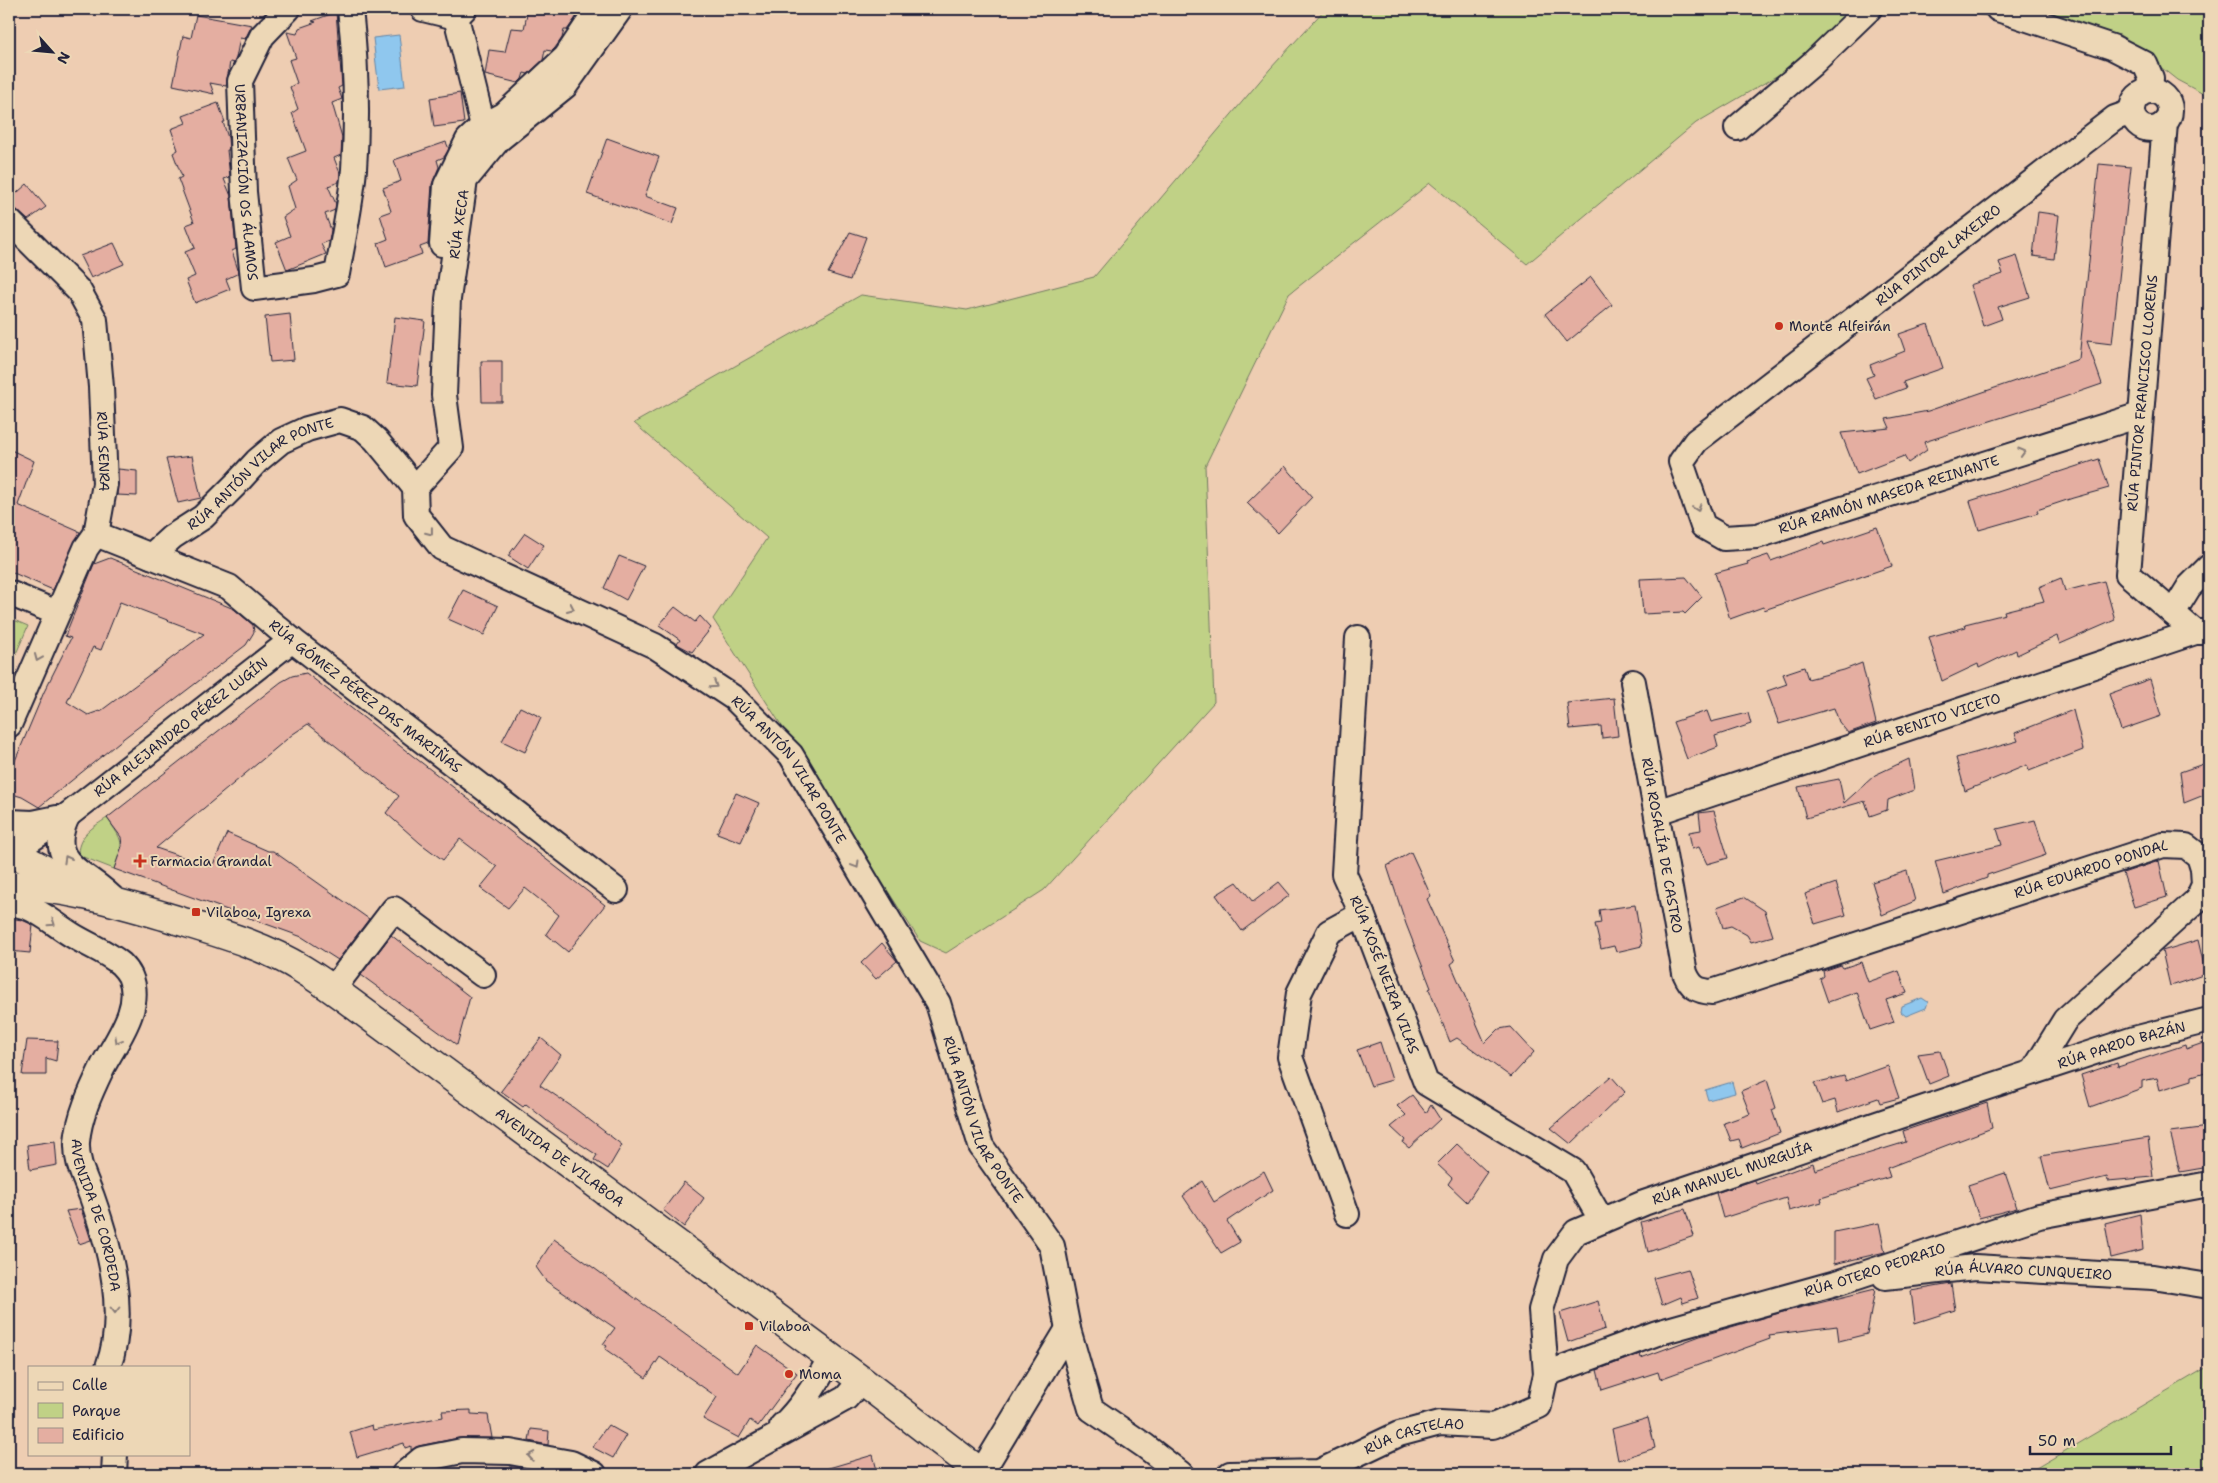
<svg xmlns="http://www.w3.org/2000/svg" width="2218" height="1483" viewBox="0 0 2218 1483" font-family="'Shantell Sans',sans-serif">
<rect width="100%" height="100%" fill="#eecdb2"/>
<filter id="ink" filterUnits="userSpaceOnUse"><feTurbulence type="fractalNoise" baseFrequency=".02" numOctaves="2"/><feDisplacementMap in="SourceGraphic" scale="10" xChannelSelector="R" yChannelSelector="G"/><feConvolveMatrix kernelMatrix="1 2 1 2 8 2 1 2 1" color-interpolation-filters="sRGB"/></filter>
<g filter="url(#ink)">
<g fill="#c0d186" stroke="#717a60">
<polygon points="1325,9 1891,9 1696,123 1527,264 1430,183 1289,294 1205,466 1214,702 1044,890 946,953 920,941 713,619 767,538 634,423 861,295 967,310 1094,277 1270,69"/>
<polygon points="1938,9 2209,9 2209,97 2177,80 2120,35"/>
<polygon points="9,618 28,626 9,670"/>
<path d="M107 818C124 843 124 841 114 869L83 857 78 853C79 835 93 827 107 818Z"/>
<polygon points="2209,1366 2209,1474 2026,1474"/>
</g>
<g fill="#8fc7ee" stroke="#6385a6">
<polygon points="399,35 405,86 379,89 373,38"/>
<polygon points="1922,998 1928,1002 1926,1008 1906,1016 1901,1012 1902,1006"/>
<polygon points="1732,1082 1735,1093 1708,1100 1705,1090"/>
</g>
<g fill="#e4aea1" stroke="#22223b" fill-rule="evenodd">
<polygon points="528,9 582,9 567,30 564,30 562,38 555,48 552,51 545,50 543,60 528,74 524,73 522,79 518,83 485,75 489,50 505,52 511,28 524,29"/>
<polygon points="336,12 342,86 338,88 342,99 332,103 342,137 341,155 334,158 340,173 339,182 328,186 336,204 335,210 325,214 331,230 329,241 321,244 326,254 287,270 276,242 290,236 283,217 295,209 288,186 297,180 288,158 306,151 292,113 298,109 290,87 297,83 289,60 296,58 287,32 297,34 299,28 316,22 312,21"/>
<polygon points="196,15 252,25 245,39 240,38 236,58 234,63 230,62 226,86 210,83 214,94 173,85 183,36 191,38"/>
<polygon points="460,93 464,123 434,127 430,98"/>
<polygon points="218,103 225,122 223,122 228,138 229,150 227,150 230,177 224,179 231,196 236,249 232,251 239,273 226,279 230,289 195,303 186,280 195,276 185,252 195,248 186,225 194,222 178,179 182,177 173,153 178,150 171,129 186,123 183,116"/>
<polygon points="607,138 659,157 645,196 678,208 672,224 587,194"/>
<polygon points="446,142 449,149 444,157 437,160 439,167 432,184 428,244 420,247 422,254 386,267 378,243 388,239 380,215 391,211 383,188 401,181 394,160"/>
<polygon points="2099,164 2131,167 2112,344 2087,341 2102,384 2044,404 1924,442 1927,450 1908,463 1904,456 1857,474 1841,433 1890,428 1886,419 1928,411 2079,359"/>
<polygon points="27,184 46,207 28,220 18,211 9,208 9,200"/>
<polygon points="2038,212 2059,215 2054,259 2033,256"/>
<polygon points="850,232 866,237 850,280 828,273"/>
<polygon points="114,243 124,264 91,278 80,256"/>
<polygon points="2017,256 2030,297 1998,307 2002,319 1983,326 1970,285 2003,274 1999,262"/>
<polygon points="1591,277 1612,305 1567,342 1545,314"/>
<polygon points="290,314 294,360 270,362 265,317"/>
<polygon points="395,317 425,321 417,386 387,383"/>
<polygon points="1928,324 1943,368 1903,382 1906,388 1876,399 1866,378 1874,375 1870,365 1905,351 1899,334"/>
<polygon points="481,361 502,361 502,402 482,402"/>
<polygon points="9,449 34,461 18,505 80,532 53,590 9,571"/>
<polygon points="192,456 201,498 178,503 166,459"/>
<polygon points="2099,459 2109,488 2073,498 2037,510 2038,513 1979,530 1970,501"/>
<polygon points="1285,466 1312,497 1278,533 1247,503"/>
<polygon points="118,469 137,471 137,496 117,495"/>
<polygon points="1877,527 1892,566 1779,605 1764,610 1763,607 1730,619 1715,573 1748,564 1747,562 1768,555 1771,561 1823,542 1824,545"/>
<polygon points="525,533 544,545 528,569 508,556"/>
<polygon points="619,556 644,566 626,600 604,588"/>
<path d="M110 558 234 609 253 625 254 632 246 645 124 738 39 807 22 797 9 793V775L44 692 71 638 65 636 94 564ZM120 602 204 634 102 710 88 715 67 702 93 647 101 650Z"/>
<polygon points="1686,577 1702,597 1685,614 1683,612 1643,614 1640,579"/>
<polygon points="2061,578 2065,591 2104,581 2115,620 2060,644 2057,636 2017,655 2016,650 1979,668 1978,664 1942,681 1929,637 1966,627 1965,624 2005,614 2004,611 2044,601 2039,587"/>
<polygon points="463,590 498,606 484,635 448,619"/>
<polygon points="675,607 695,622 700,616 711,628 692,652 677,644 680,640 659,625"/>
<polygon points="1862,663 1876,723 1848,733 1839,722 1834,708 1779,724 1767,691 1787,684 1783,674 1804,667 1808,679 1844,670"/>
<polygon points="306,673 605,905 568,952 546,934 559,915 525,888 508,908 480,888 497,867 460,839 443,860 420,843 386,813 399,796 308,724 293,734 156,848 212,867 227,833 268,851 273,851 369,919 338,960 302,937 114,869 122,846 121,837 107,818 281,682 292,676"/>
<polygon points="2150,679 2161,716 2121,730 2109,694"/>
<polygon points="1614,698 1618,736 1602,738 1601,726 1570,729 1567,703"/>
<polygon points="520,707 541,717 525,752 502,741"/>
<polygon points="2073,710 2083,750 2029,771 2027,765 1965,791 1956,758 2018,741 2015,733"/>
<polygon points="1707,711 1711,722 1748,713 1751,724 1715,736 1718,747 1687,759 1673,722"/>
<polygon points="1909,759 1914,790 1888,800 1887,810 1870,816 1865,801 1806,818 1798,787 1839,779 1844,803 1875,775"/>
<polygon points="2209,762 2209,793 2184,803 2180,772"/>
<polygon points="736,793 759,803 741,842 717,833"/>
<polygon points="1714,811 1728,858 1707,864 1699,847 1692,849 1689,832 1701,830 1699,813"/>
<polygon points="2035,820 2046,855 1987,875 1987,878 1944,894 1935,861 2002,845 1997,829"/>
<polygon points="1411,852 1431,896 1427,899 1455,961 1451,964 1485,1043 1499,1029 1511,1027 1534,1052 1511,1077 1457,1038 1450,1042 1429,989 1431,988 1406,924 1387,866"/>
<polygon points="2159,861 2167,897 2134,907 2123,873"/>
<polygon points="1907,871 1915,901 1882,915 1872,882"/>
<polygon points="1237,882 1253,902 1279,882 1290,895 1242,931 1216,895"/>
<polygon points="1836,883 1846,915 1815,924 1805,894"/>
<polygon points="1744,897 1765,911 1773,936 1751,942 1747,935 1731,926 1723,928 1717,907"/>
<polygon points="1635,905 1642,946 1616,952 1614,946 1601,949 1595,924 1601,923 1599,910"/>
<polygon points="9,918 22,920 33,925 30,953 9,951"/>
<polygon points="391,935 470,997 457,1045 361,975"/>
<polygon points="2198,940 2206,974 2170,986 2162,951"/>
<polygon points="882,943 897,961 876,979 861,963"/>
<polygon points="1861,962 1868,982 1899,971 1907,993 1886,1000 1894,1022 1870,1030 1857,992 1828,1002 1820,979 1824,976 1823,971 1841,965 1843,968"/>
<polygon points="541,1038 561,1055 540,1085 574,1108 622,1145 608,1169 594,1160 597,1155 557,1129 526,1104 523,1107 501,1091"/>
<polygon points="27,1040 58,1041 56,1061 46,1058 46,1075 22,1075"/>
<polygon points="2209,1041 2209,1071 2192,1076 2192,1080 2160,1090 2157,1078 2142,1081 2142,1088 2090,1107 2081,1075 2117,1063 2118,1067 2185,1045 2186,1049"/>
<polygon points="1380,1042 1392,1080 1371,1086 1357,1050"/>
<polygon points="1940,1051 1949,1076 1929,1084 1918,1054"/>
<polygon points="1888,1066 1899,1098 1880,1103 1878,1098 1838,1112 1835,1100 1822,1104 1814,1083 1844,1076 1846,1081"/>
<polygon points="1611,1076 1625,1092 1571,1144 1551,1128"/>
<polygon points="1767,1080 1776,1108 1772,1110 1780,1133 1742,1148 1739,1139 1731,1141 1724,1123 1750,1114 1741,1091"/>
<polygon points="1412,1095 1426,1113 1431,1105 1440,1119 1409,1148 1403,1143 1405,1140 1391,1127 1406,1115 1397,1106"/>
<polygon points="1987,1103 1992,1128 1887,1168 1890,1177 1821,1198 1822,1202 1789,1211 1786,1198 1723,1218 1716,1193 1755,1180 1756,1184 1813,1163 1815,1170 1906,1142 1903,1131"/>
<polygon points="2209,1127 2209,1167 2180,1172 2170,1132"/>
<polygon points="2148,1138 2153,1177 2108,1181 2107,1177 2050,1191 2041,1156"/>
<polygon points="55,1141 57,1165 30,1170 27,1145"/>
<polygon points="1457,1144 1487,1172 1467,1202 1448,1184 1452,1178 1437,1164"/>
<polygon points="1264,1171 1273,1190 1227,1221 1240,1242 1221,1253 1183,1196 1202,1181 1214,1202"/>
<polygon points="2005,1173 2017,1208 1979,1218 1968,1185"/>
<polygon points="684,1182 704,1198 684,1227 663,1210"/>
<polygon points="81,1209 91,1240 79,1244 66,1211"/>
<polygon points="1685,1209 1694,1236 1648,1252 1641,1222"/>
<polygon points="2140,1214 2143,1250 2111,1258 2105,1223"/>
<polygon points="1879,1223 1885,1252 1834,1264 1834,1232"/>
<polygon points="554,1239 738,1373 757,1345 797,1373 758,1426 750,1420 739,1438 703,1419 717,1397 660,1357 646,1378 605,1349 607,1346 603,1344 615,1328 546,1281 536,1267"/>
<polygon points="1688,1269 1698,1298 1683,1303 1681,1297 1662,1305 1654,1278"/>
<polygon points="1951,1284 1955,1310 1915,1323 1911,1291"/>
<polygon points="1875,1289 1867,1334 1839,1341 1837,1326 1769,1335 1770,1339 1660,1379 1658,1372 1602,1390 1597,1370 1640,1354 1641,1358 1700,1336 1783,1312"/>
<polygon points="1598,1301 1605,1329 1568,1342 1560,1313"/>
<polygon points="471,1410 471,1414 488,1415 492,1438 459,1438 419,1446 411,1450 411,1446 405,1448 404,1443 357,1457 350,1432 372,1425 373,1430 443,1417 442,1411"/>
<polygon points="1648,1418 1655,1448 1618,1460 1612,1429"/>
<polygon points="608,1425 626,1435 613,1458 592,1447"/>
<polygon points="531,1429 549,1431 548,1445 529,1441"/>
<polygon points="873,1455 878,1474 823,1474 822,1470"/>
<polygon points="511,1466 556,1474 510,1474"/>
<polygon points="441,1469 442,1474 425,1474 428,1472"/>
</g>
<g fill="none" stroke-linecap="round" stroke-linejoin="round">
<g stroke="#22223b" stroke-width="28">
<g id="minor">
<path id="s1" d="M288 9 262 36 240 81 244 192 254 288 314 280 337 274C343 239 351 204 354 169 358 115 356 62 350 9"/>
<polyline points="423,9 456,17 464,9"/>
<polyline points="1998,9 2112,47 2145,64 2151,78 2150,91"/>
<polyline points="456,17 483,126 490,141"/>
<circle cx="2151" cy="110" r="19"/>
<path id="s2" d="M2132 112 2115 118 1696 441 1681 462 1703 526 1724 538 1757 536 2140 415"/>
<polyline points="2165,123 2128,574 2195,632"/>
<polyline points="1737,128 1812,64 1869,9"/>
<path id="s3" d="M9 221 79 291 95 320 101 387 105 484 96 534 86 548 9 725"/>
<polyline points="442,244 446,185 468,140 483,126 504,115 566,57 598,9"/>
<path id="s4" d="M415 488 451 448 444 395 448 299 465 180 498 140 565 86 620 9"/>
<path id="s5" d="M96 534 229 587 292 640 616 890"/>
<path id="s6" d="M151 556 172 537 203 517 235 485 257 461 281 441 307 429 340 420 363 428 376 440 400 469 415 488 416 515 442 548 655 646 734 698 791 755 938 1003 981 1146 1052 1246 1068 1329 1091 1409 1145 1446 1181 1474"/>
<polyline points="9,593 57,613"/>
<polyline points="2173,613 2189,587 2209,567"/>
<path id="s7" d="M1358 638 1344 874 1362 914 1426 1083 1573 1171 1602 1221"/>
<path id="s8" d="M1633 682 1685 973C1691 987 1697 991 1712 992L2163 845 2186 846 2199 856 2203 869 2204 885 2197 900 2065 1020 2033 1072"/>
<path id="s9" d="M1657 812 2195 632H2209"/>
<path d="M68 815C42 866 89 871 116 902"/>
<polyline points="9,822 33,823 57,818"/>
<path id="s10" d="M12 852 68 815 292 640"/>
<path id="s11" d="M9 902C15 904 21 905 27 907 43 913 57 926 72 935 88 945 107 952 121 964 124 967 128 972 130 976 144 1007 115 1042 102 1068 91 1091 79 1116 77 1142 76 1163 85 1178 92 1197 110 1248 128 1313 108 1367"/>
<polyline points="333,989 394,909 483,975"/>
<polyline points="1347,1214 1290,1057 1299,993 1329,932 1362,914"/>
<path id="s12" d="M1885 1277 1975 1267 2153 1277 2209 1286"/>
<path id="s13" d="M1546 1374 1657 1333 1836 1283 2039 1216 2209 1184"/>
<path d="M782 1426C803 1406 817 1383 830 1358"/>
<polyline points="981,1473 1068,1329"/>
<polyline points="114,1474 115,1454"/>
<polyline points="404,1474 422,1459 462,1451 510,1452 571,1463 594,1474"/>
<polyline points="708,1474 846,1398 861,1380"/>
<path id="s14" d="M1230 1474 1319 1472 1399 1434 1440 1423 1493 1426 1539 1406 1546 1374 1541 1310 1556 1259 1576 1232 1644 1203 1924 1108 2134 1039 2209 1020"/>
</g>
</g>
<g stroke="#22223b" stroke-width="31">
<g id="highway">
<polyline points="12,852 69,883"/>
<path id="s15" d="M9 885C62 887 113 901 164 916 211 931 260 943 302 969 317 978 331 988 346 999L861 1380 983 1474"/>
</g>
</g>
<use href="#minor" stroke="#edd7b6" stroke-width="24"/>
<use href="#highway" stroke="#edd7b6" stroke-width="28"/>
</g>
<defs><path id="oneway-chevron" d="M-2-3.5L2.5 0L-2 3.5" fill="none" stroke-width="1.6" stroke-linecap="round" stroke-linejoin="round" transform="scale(1.25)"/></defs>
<g stroke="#887c78">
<use href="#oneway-chevron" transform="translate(2022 452) rotate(-17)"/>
<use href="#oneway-chevron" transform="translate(1697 508) rotate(71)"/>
<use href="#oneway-chevron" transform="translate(430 532) rotate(52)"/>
<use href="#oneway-chevron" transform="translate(571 608) rotate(25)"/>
<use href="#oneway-chevron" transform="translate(38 658) rotate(113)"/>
<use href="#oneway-chevron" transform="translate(714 685) rotate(33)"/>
<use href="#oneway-chevron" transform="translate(67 859) rotate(-119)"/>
<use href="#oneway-chevron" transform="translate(856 865) rotate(59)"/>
<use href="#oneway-chevron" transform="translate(52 923) rotate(34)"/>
<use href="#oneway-chevron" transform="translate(118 1040) rotate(119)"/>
<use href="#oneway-chevron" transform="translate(115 1310) rotate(90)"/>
<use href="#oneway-chevron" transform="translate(531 1456) rotate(-170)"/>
</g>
</g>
<g fill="#c8321e" stroke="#edd7b6" stroke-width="2">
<circle cx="1779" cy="326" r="5"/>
<path d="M137.5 853.5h5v5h5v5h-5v5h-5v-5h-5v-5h5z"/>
<rect x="191" y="907" width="10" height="10" rx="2.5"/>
<rect x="744" y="1321" width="10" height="10" rx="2.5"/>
<circle cx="789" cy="1374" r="5"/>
</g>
<g text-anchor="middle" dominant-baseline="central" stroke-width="4" stroke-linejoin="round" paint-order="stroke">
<g font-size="14" fill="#22223b" stroke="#edd7b6">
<text stroke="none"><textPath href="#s1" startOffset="189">URBANIZACIÓN OS ÁLAMOS</textPath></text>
<text stroke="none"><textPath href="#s4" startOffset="279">RÚA XECA</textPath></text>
<text transform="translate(1938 255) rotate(-38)">RÚA PINTOR LAXEIRO</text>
<text transform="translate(2142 393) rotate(-85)">RÚA PINTOR FRANCISCO LLORENS</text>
<text stroke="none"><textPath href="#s3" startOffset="264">RÚA SENRA</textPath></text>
<text stroke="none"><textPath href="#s6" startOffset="139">RÚA ANTÓN VILAR PONTE</textPath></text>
<text stroke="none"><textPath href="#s2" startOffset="836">RÚA RAMÓN MASEDA REINANTE</textPath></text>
<text stroke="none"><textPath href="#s5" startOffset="318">RÚA GÓMEZ PÉREZ DAS MARIÑAS</textPath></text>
<text stroke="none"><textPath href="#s9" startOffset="290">RÚA BENITO VICETO</textPath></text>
<text stroke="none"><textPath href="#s10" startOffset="210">RÚA ALEJANDRO PÉREZ LUGÍN</textPath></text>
<text stroke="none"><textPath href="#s6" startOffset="830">RÚA ANTÓN VILAR PONTE</textPath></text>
<text stroke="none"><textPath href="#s8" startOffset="166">RÚA ROSALÍA DE CASTRO</textPath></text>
<text stroke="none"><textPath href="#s8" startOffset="730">RÚA EDUARDO PONDAL</textPath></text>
<text stroke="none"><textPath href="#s7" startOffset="345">RÚA XOSÉ NEIRA VILAS</textPath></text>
<text stroke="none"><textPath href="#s14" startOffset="1084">RÚA PARDO BAZÁN</textPath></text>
<text stroke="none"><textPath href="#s6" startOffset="1234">RÚA ANTÓN VILAR PONTE</textPath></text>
<text stroke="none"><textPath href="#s15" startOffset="626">AVENIDA DE VILABOA</textPath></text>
<text stroke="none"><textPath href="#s14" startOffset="674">RÚA MANUEL MURGUÍA</textPath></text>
<text stroke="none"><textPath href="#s11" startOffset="398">AVENIDA DE CORDEDA</textPath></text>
<text stroke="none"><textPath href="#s13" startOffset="345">RÚA OTERO PEDRAIO</textPath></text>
<text stroke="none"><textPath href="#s12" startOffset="139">RÚA ÁLVARO CUNQUEIRO</textPath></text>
<text stroke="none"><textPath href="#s14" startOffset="192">RÚA CASTELAO</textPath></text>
</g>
<g font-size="14" fill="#22223b" stroke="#edd7b6" text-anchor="start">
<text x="1789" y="326">Monte Alfeirán</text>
<text x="150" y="861">Farmacia Grandal</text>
<text x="206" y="912">Vilaboa, Igrexa</text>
<text x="759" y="1326">Vilaboa</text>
<text x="799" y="1374">Moma</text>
</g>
</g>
<rect width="2218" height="1483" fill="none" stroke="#edd7b6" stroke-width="30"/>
<rect x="15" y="15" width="2188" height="1453" fill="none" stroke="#22223b" stroke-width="2" filter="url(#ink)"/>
<rect x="28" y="1366" width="162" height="90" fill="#edd7b6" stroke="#9c8f85"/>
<rect x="38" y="1382" width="25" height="8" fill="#edd7b6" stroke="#9c8f85"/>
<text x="72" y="1390" font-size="15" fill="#22223b">Calle</text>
<rect x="38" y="1403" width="25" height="15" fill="#c0d186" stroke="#9c8f85"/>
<text x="72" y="1416" font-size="15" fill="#22223b">Parque</text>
<rect x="38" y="1428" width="25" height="15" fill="#e4aea1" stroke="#9c8f85"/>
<text x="72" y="1440" font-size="15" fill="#22223b">Edificio</text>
<g transform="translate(52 52) rotate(117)" stroke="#edd7b6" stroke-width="4" paint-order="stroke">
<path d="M0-4L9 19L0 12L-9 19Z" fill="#22223b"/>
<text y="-8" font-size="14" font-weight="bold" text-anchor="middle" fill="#22223b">N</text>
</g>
<path d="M2030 1446v8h141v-8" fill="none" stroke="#22223b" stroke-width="2.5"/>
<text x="2038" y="1446" font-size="15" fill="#22223b" stroke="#edd7b6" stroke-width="4" paint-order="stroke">50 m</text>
</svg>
